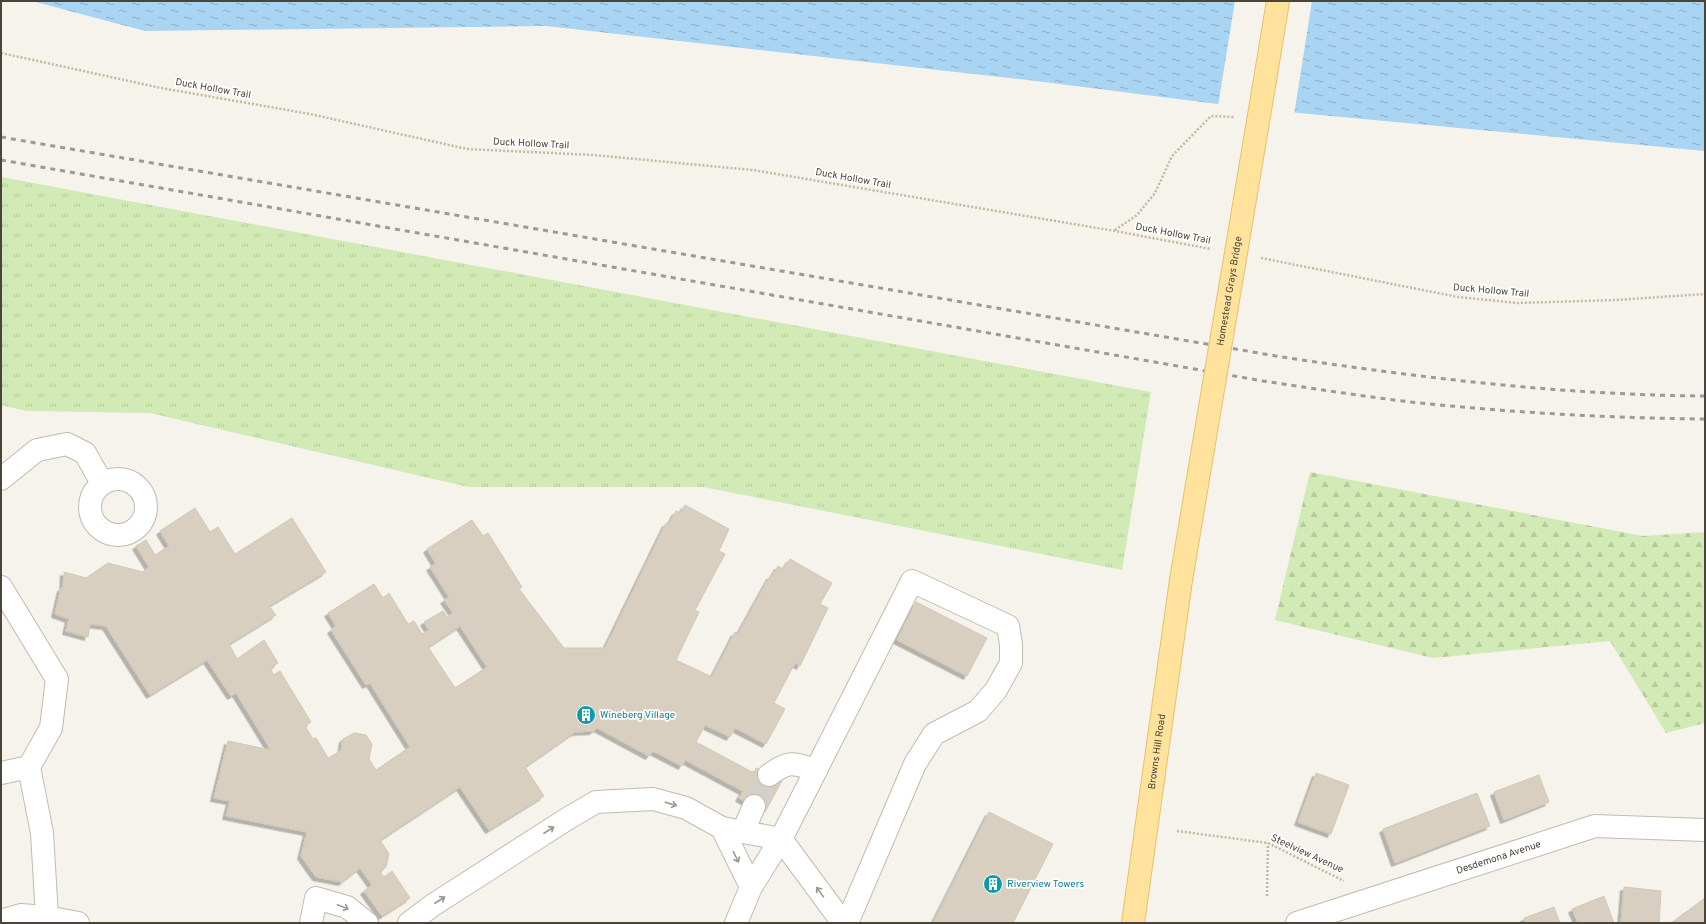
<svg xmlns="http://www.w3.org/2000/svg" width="1706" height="924" viewBox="0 0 1706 924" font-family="Overpass,sans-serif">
<defs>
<pattern id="grass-tufts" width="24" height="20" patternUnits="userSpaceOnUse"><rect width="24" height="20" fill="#d2eab5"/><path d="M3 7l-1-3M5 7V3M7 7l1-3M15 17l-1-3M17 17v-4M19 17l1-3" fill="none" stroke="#b6ca9c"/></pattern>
<pattern id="forest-firs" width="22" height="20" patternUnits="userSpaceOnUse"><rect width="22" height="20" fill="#d2eab5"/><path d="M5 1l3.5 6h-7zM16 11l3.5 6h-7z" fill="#b6ca9c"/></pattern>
<pattern id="water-ripples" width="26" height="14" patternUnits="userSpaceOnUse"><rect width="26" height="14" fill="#a9d4f2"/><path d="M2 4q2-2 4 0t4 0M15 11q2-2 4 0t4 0" fill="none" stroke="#8caec5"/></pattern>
<filter id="shadow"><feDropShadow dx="-3.5" dy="3.5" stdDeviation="0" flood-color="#0004"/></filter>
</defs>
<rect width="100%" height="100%" fill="#f6f3ec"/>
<polygon fill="url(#grass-tufts)" points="1,177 1151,392 1122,570 703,487 468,487 150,413 26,411 1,405"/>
<polygon fill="url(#forest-firs)" points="1310,472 1643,536 1705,532 1705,723 1666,733 1610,641 1433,658 1275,620"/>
<polygon fill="url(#water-ripples)" points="32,1 1705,1 1705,151 1257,109 1028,80 546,26 145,31"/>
<polygon fill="#f6f3ec" points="1235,1 1312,1 1294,115 1218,106"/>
<g fill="#d8cfc1" stroke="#d3c7b4" fill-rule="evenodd" filter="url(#shadow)">
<path d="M685 505 729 529 719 551 725 554 695 610 699 612 676 660 712 677 735 632 738 634 770 576 773 575 778 566 783 569 790 559 832 583 820 604 828 608 800 666 795 663 774 703 785 709 766 744 735 728 730 737 705 725 696 742 754 773 756 768 782 781 765 812 739 798 743 791 685 760 682 766 653 751 649 756 597 728 593 731 575 732 525 767 544 796 489 830 460 787 380 840 389 854 386 867 380 872 384 877 392 871 410 898 382 916 364 891 372 885 360 868 342 882 316 877 301 856 307 832 226 816 230 801 214 798 228 741 271 750 236 693 231 696 207 660 150 695 106 626 90 624 88 637 66 631 69 619 55 614 61 588H63L64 572 86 578 108 563 143 572 149 567 136 546 146 540 155 555 169 546 160 531 195 508 210 532 218 527 235 554 292 518 326 572 269 606 276 615 229 644 237 659 264 640 278 663 271 668 273 675 280 671 311 722 305 726 313 739 316 738 328 758 341 751 343 739 354 733 366 735 372 744 369 759 376 770 410 747 370 683 366 685 331 630 336 626 328 613 374 584 383 598 389 593 408 624 414 621 422 634 429 630 424 622 443 611 447 617 453 613 444 600 449 597 430 567 436 564 427 549 472 520 483 536 488 533 522 587 519 589 564 648H605L666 523 669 524 676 511 680 513ZM460 626 487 667 455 688 428 647Z"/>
<polygon points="916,602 987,638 967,676 897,640"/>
<polygon points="1316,773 1349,785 1331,834 1298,822"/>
<polygon points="1539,775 1549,802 1504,820 1494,792"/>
<polygon points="1477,793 1490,826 1395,863 1383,829"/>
<polygon points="989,812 1053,844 1013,923 933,923"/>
<polygon points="1624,887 1661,891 1659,923 1621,923"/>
<polygon points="1604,896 1614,923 1578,923 1572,909"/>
<polygon points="1705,898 1705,923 1671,923"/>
<polygon points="1554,907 1560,923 1525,923 1524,918"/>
</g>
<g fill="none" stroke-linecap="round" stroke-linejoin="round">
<polyline stroke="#d4d0c8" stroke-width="22" stroke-dasharray="22 11" stroke-linecap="butt" points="754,806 769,775"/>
<g stroke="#c2bbae" stroke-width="24">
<g id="minor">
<polyline points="1,479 37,450 67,444 85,453 102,483"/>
<circle cx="118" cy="507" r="28"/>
<polyline points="1,587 57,679 51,728 29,767 42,833 47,917"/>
<polyline points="1,773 29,767"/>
<path d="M769 775C790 760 792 763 816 770"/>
<polyline points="722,828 751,887"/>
<polyline points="743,832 754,806"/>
<polyline points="1,921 21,915 47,917 78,923"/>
<polyline points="311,923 316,898 347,907 367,923"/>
<polyline points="409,923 433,905 567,819 596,802 653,799 686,808 722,828 781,839 843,923"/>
<polyline points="736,923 751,887 781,839 912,581 1008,626 1011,644 1011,663 996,690 978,711 934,734 915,764 847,923"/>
<path id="s1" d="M1297 923 1595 826 1705 830"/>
</g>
</g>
<g stroke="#e6c16a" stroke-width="24">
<g id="major">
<polyline points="1265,80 1278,1"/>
<path id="s2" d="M1133 923 1181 580"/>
</g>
</g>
<g stroke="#c4b79f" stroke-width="2.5" stroke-dasharray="2 2" stroke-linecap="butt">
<polyline points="1,53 161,88 310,114 467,149 593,155 753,170 1115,231 1211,249"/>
<polyline points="1115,230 1137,215 1155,193 1172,156 1211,116 1234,117"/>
<polyline points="1261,258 1458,297 1518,303 1616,300 1705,294"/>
<polyline points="1177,831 1268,843 1344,881"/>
<polyline points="1267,896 1268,843"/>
</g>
<use href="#minor" stroke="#fff" stroke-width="22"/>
<use href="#major" stroke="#ffe39c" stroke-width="22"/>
<g stroke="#9a9a9a" stroke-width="3" stroke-dasharray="5 5" stroke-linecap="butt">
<path d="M1 137 1282 357C1423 378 1562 395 1705 396"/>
<path d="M1 160 1263 381C1309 388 1355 395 1402 401 1502 412 1604 418 1705 419"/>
</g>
<g stroke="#e6c16a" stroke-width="24" stroke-linecap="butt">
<g id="major-bridge">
<path id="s3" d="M1181 580 1265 80"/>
</g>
</g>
<use href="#major-bridge" stroke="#ffe39c" stroke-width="22"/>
</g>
<defs><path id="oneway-shaft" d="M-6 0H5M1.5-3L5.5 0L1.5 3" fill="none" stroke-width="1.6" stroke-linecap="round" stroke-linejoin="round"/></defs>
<g stroke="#9c9892">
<use href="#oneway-shaft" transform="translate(671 804) rotate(16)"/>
<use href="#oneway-shaft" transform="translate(549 830) rotate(-33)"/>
<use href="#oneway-shaft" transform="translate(736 857) rotate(64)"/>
<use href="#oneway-shaft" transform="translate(820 892) rotate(-126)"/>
<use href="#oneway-shaft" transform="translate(440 900) rotate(-33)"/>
<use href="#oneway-shaft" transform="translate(343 907) rotate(22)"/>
</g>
<defs>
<g id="building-disc" transform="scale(1)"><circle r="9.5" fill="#0f9aa8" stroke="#fff"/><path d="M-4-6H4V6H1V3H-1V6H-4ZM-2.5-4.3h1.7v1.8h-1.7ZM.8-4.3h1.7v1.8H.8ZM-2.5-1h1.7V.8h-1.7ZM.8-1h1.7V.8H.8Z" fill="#fff"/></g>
</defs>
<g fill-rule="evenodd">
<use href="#building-disc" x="586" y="715"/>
<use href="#building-disc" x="993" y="884"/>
</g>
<g text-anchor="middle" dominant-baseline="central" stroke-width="3.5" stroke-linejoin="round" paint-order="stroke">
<g font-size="10" fill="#4b4439" stroke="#fff">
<text transform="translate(213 89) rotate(10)">Duck Hollow Trail</text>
<text transform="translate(531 144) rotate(3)">Duck Hollow Trail</text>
<text transform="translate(853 179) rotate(10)">Duck Hollow Trail</text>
<text transform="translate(1173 234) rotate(11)">Duck Hollow Trail</text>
<text stroke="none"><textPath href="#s3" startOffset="293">Homestead Grays Bridge</textPath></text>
<text transform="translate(1491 291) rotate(5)">Duck Hollow Trail</text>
<text stroke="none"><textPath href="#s2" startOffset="173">Browns Hill Road</textPath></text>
<text transform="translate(1307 854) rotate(25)">Steelview Avenue</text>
<text stroke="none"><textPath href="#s1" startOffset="212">Desdemona Avenue</textPath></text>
</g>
<g font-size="10" fill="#0d838f" stroke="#fff" text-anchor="start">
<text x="600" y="715">Wineberg Village</text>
<text x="1007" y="884">Riverview Towers</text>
</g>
</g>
<rect width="1706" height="924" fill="none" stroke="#4b4439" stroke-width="4"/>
</svg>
